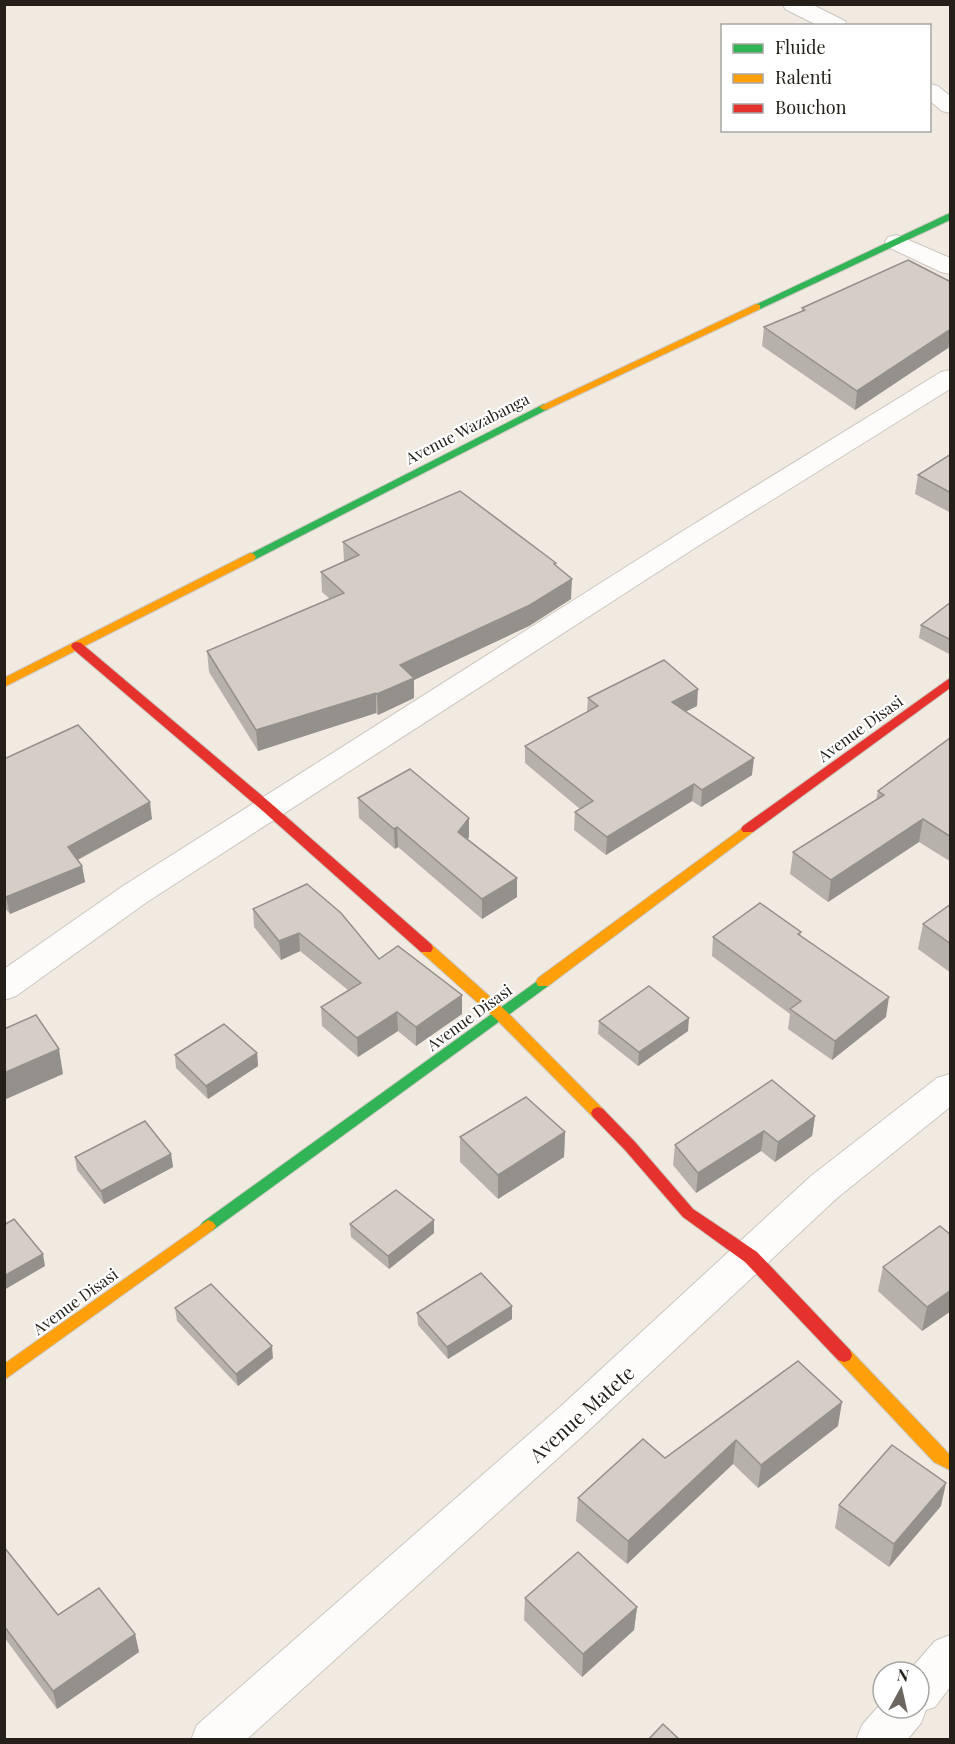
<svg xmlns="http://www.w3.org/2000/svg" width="955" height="1744" viewBox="0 0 955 1744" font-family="'Playfair Display',serif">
<rect width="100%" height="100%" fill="#f0eae0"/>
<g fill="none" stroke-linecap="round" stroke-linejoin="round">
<g stroke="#cbc6be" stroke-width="2">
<g id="street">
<polygon points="783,4 811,4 845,21 847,26 819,26 785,9"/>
<polygon points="930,84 938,86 950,96 950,113 942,111 930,101"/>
<polygon points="897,235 950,258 950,274 941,272 888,247 885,242 888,237"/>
<polygon points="950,370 950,389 698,546 147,902 16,996 4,1000 4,969 123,886 678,534 941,372"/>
<polygon points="950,1074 950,1107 837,1198 588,1431 246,1740 191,1740 197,1725 560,1407 811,1176 937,1078"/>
<polygon points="950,1635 950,1687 935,1707 926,1710 921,1723 907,1740 856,1740 862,1725 883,1701 883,1708 919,1708 919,1672 908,1672 935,1641"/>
</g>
</g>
<g stroke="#cbc6be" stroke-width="2">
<g id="fast">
<polygon points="950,213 950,220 760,309 752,309 751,307"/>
<polygon points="544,404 549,407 548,409 254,560 250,561 244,557"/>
<polygon points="543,977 548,978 550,982 548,986 213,1230 208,1232 203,1230 200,1226 203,1222"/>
</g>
</g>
<g stroke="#cbc6be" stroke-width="2">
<g id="slow">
<polygon points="756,304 760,305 760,309 548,409 544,410 539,407"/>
<polygon points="250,553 254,554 256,557 254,560 4,687 4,678"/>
<polygon points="748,824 755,829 753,832 548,986 538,986 536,982 538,978"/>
<polygon points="426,943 431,944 506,1011 603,1109 605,1113 603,1117 593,1117 496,1019 421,952 419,948 421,944"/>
<polygon points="208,1220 213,1222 216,1226 213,1230 4,1380 4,1364"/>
<polygon points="844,1348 850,1350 950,1455 950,1470 934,1462 838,1360 836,1355 838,1350"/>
</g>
</g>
<g stroke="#cbc6be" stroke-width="2">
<g id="jam">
<polygon points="77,642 81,643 274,806 431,944 433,948 431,952 421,952 264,812 73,649 71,646 73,643"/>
<polygon points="950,678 950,688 753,832 743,832 741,829 743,826"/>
<polygon points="598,1107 603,1109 635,1142 693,1209 757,1252 850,1350 852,1355 850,1360 844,1362 838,1360 745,1262 683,1217 625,1150 593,1117 591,1113 593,1109"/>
</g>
</g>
<use href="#street" fill="#fdfcfa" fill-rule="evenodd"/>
<use href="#fast" fill="#30b455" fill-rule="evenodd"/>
<use href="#slow" fill="#ff9f0a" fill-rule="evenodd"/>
<use href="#jam" fill="#e5322d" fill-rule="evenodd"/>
</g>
<g fill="#b6b1ab">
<polygon points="951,282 951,349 948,348 855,410 762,346 764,327 802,311 802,308"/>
<polygon points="951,454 951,513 915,494 918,475"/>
<polygon points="343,542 556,566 571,599 529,626 414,680 414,698 378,715 376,713 258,751 209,672 207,651 330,599 322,592 321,572 344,561"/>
<polygon points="951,602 951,655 919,638 921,625"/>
<polygon points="588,698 697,706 686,711 752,775 701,807 692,801 606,855 574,830 575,812 580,809 525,763 525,746 587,712"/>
<polygon points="951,739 951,862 919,842 828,902 790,874 793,852 876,800 878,791"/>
<polygon points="4,759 152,819 78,860 82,866 85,882 10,914 4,907"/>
<polygon points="358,798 469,818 469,837 468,839 517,878 517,897 482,919 398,847 395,849 359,818"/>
<polygon points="951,904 951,973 918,949 923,924"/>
<polygon points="253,909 379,959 462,1014 416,1046 398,1031 358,1057 322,1026 321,1007 348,990 300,951 281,960 254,927"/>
<polygon points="801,932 800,936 886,1017 832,1060 788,1029 790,1014 712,956 713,937"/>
<polygon points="599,1021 688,1031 638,1066 598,1034"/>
<polygon points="257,1053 258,1066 208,1099 176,1068 175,1055"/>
<polygon points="815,1116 812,1136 775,1162 761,1151 696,1193 673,1165 675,1145"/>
<polygon points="565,1132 564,1157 498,1199 460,1162 460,1137"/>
<polygon points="171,1154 173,1167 104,1204 77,1170 75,1157"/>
<polygon points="350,1224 434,1233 389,1269 351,1237"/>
<polygon points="951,1235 951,1311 922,1331 878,1291 883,1267"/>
<polygon points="175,1308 273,1358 238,1386 177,1321"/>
<polygon points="417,1313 512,1319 448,1359 418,1325"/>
<polygon points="798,1361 838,1426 758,1488 733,1464 627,1564 576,1521 578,1498 665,1458"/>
<polygon points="839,1505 941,1506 889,1567 835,1528"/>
<polygon points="4,1547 58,1615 135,1634 139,1652 57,1709 4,1637"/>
<polygon points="525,1598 637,1607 634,1630 582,1677 524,1620"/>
</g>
<g fill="#94908b">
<polygon points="951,329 948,348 855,410 857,391"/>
<polygon points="572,579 571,599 529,626 414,680 414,698 378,715 377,694 400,665"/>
<polygon points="698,689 697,706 671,719 672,702"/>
<polygon points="376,693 376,713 258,751 256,730"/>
<polygon points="754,758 752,775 701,807 702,790"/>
<polygon points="694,784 692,801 606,855 607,837"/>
<polygon points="150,802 152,819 71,863 68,847"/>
<polygon points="469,818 469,837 458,851 458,832"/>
<polygon points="923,819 919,842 828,902 831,880"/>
<polygon points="397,827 398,847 395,849 394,829"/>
<polygon points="82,866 85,882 10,914 6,897"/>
<polygon points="517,878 517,897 482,919 482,899"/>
<polygon points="299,933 300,951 281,960 279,941"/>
<polygon points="462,995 462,1014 416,1046 416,1027"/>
<polygon points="889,997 886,1017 832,1060 835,1041"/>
<polygon points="397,1012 398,1031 358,1057 357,1038"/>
<polygon points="689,1018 688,1031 638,1066 639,1052"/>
<polygon points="59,1049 63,1074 4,1100 4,1073"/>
<polygon points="257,1053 258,1066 208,1099 206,1086"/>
<polygon points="815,1116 812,1136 775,1162 778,1142"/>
<polygon points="764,1131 761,1151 696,1193 698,1173"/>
<polygon points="565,1132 564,1157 498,1199 498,1175"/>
<polygon points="171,1154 173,1167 104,1204 101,1191"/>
<polygon points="434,1220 434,1233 389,1269 388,1256"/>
<polygon points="43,1254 45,1266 4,1290 4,1276"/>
<polygon points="951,1290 951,1311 922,1331 927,1307"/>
<polygon points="512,1306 512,1319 448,1359 447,1347"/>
<polygon points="272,1346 273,1358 238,1386 236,1374"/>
<polygon points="842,1402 838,1426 758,1488 761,1465"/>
<polygon points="736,1440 733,1464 627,1564 628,1541"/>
<polygon points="946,1483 941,1506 889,1567 894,1544"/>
<polygon points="637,1607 634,1630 582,1677 583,1654"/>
<polygon points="135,1634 139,1652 57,1709 53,1691"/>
</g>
<g fill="#d4cec7" stroke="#94908b" stroke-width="1.5">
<polygon points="908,260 951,282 951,329 857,391 764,327 805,310 802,308"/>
<polygon points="951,454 951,493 918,475"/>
<polygon points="460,491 556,563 554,564 572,579 530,605 400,665 414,678 377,694 376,693 256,730 207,651 344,593 321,572 359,555 343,542"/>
<polygon points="951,602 951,640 921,625"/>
<polygon points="664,660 698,689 672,702 754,758 702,790 694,784 607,837 575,812 593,801 525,746 598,706 588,698"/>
<polygon points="78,725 150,802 68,847 82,866 6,897 4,894 4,759"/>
<polygon points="950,738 951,837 923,819 831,880 793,852 884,795 878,791"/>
<polygon points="410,769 469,818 458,832 517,878 482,899 397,827 394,829 358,798"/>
<polygon points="307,884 341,913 379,959 398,946 462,995 416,1027 397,1012 357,1038 321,1007 361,983 299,933 279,941 253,909"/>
<polygon points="760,903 801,932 798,934 889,997 835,1041 790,1009 801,1001 713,937"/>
<polygon points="951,904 951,944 923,924"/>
<polygon points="649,986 689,1018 639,1052 599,1021"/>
<polygon points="36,1015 59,1049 4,1073 4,1029"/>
<polygon points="224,1024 257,1053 206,1086 175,1055"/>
<polygon points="772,1080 815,1116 778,1142 764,1131 698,1173 675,1145"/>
<polygon points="526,1097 565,1132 498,1175 460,1137"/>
<polygon points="145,1121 171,1154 101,1191 75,1157"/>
<polygon points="396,1190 434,1220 388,1256 350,1224"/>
<polygon points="14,1219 43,1254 4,1276 4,1225"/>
<polygon points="940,1226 951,1235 951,1290 927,1307 883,1267"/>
<polygon points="481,1273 512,1306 447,1347 417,1313"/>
<polygon points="211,1284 272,1346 236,1374 175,1308"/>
<polygon points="798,1361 842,1402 761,1465 736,1440 628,1541 578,1498 643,1439 665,1458"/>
<polygon points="892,1445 946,1483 894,1544 839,1505"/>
<polygon points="4,1547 58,1615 99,1588 135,1634 53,1691 4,1626"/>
<polygon points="578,1552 637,1607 583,1654 525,1598"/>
<polygon points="663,1724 680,1740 648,1740"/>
</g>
<g text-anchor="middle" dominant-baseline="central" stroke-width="4.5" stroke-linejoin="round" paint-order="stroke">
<g font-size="16" fill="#242019" stroke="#fff">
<text transform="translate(467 428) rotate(-27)">Avenue Wazabanga</text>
<text transform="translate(860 728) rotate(-36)">Avenue Disasi</text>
<text transform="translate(469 1017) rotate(-36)">Avenue Disasi</text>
<text transform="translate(75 1301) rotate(-36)">Avenue Disasi</text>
</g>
<g font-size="20" fill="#242019" stroke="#fff">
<text transform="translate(581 1413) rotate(-42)">Avenue Matete</text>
</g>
</g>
<rect width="955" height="1744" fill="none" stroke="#242019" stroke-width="12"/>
<rect x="721" y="24" width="210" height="108" fill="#ffffff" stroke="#a7a6a3" stroke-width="1.5"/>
<rect x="733" y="44" width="30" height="9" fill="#30b455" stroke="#a7a6a3" stroke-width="1.5"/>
<text x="775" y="54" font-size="18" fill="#242019">Fluide</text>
<rect x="733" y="74" width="30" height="9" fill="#ff9f0a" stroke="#a7a6a3" stroke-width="1.5"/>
<text x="775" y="84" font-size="18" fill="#242019">Ralenti</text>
<rect x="733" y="104" width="30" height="9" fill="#e5322d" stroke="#a7a6a3" stroke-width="1.5"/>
<text x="775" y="114" font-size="18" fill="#242019">Bouchon</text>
<g transform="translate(901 1690) rotate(8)"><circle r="28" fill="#ffffff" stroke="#a7a6a3" stroke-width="1.5"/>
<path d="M0-4.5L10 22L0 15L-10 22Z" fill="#6b675f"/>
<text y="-9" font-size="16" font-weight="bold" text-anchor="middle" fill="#242019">N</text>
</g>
</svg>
